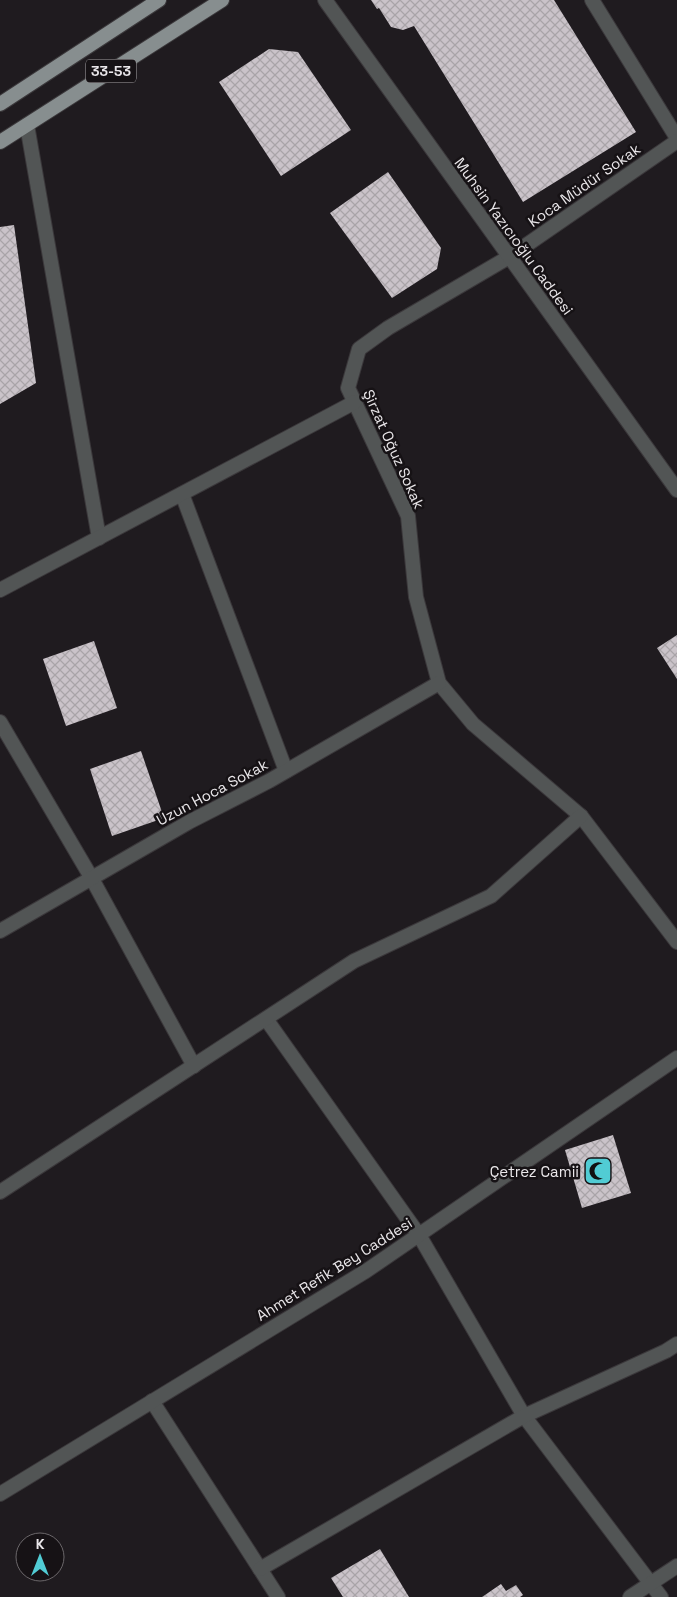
<svg xmlns="http://www.w3.org/2000/svg" width="677" height="1597" viewBox="0 0 677 1597" font-family="'Space Grotesk',sans-serif">
<defs>
<pattern id="building-cross-hatch" width="8" height="8" patternUnits="userSpaceOnUse" patternTransform="scale(1.25)"><rect width="8" height="8" fill="#cac3c9"/><path d="M0 0l8 8M0 8l8-8" fill="none" stroke="#a9a4a8"/></pattern>
</defs>
<rect width="100%" height="100%" fill="#1f1b1f"/>
<g fill="url(#building-cross-hatch)">
<polygon points="371,0 554,0 636,132 523,202 414,26 403,30 391,27 379,8 377,9"/>
<polygon points="269,49 298,52 351,130 281,176 219,82"/>
<polygon points="388,172 441,248 437,269 392,298 330,213"/>
<polygon points="14,225 36,383 0,404 0,227"/>
<polygon points="677,635 677,679 657,648"/>
<polygon points="94,641 117,708 66,726 43,659"/>
<polygon points="141,751 164,818 112,836 90,769"/>
<polygon points="613,1135 631,1193 582,1208 565,1150"/>
<polygon points="380,1549 409,1597 343,1597 331,1578"/>
<polygon points="501,1584 506,1591 516,1585 523,1595 520,1597 482,1597"/>
</g>
<g fill="none" stroke-linecap="round" stroke-linejoin="round">
<g stroke="#3b383b" stroke-width="16">
<g id="minor">
<polyline points="592,0 677,138"/>
<polyline points="27,125 99,538"/>
<polyline points="677,141 509,257 388,328 359,349 348,388 408,516 416,597 439,683 473,724 581,816 677,942"/>
<polyline points="182,494 286,771"/>
<polyline points="0,590 355,402"/>
<polyline points="0,722 91,877 194,1066"/>
<polyline points="0,931 189,822 269,781 439,683"/>
<polyline points="266,1019 419,1235 524,1416 661,1597"/>
<polyline points="0,1192 354,961 491,896 581,816"/>
<polyline points="152,1401 278,1597"/>
<polyline points="260,1569 524,1416 666,1351 677,1344"/>
<polyline points="630,1597 677,1566"/>
</g>
</g>
<g stroke="#3b383b" stroke-width="16">
<g id="tertiary">
<polyline points="325,0 677,490"/>
<polyline points="0,1494 366,1271 677,1058"/>
</g>
</g>
<g stroke="#3b383b" stroke-width="16">
<g id="primary">
<polyline points="0,104 159,0"/>
<polyline points="0,142 222,0"/>
</g>
</g>
<use href="#minor" stroke="#525555" stroke-width="14"/>
<use href="#tertiary" stroke="#525555" stroke-width="14"/>
<use href="#primary" stroke="#878e8f" stroke-width="14"/>
</g>
<defs>
<g id="mosque-square" transform="scale(1.4375)"><rect x="-9" y="-9" width="18" height="18" rx="4" fill="#51ccd4" stroke="#161215"/><path d="M3.5-4.9A6 6 0 1 0 3.5 4.9A5 5 0 1 1 3.5-4.9Z" fill="#111"/></g>
</defs>
<g fill-rule="evenodd">
<use href="#mosque-square" x="598" y="1171"/>
</g>
<g text-anchor="middle" dominant-baseline="central" stroke-width="5" stroke-linejoin="round" paint-order="stroke">
<rect fill="#161215" stroke="#aaa7aa" stroke-width="1" x="86" y="59.5" width="50" height="23" rx="4"/>
<g font-size="14" font-weight="bold" fill="#eae7ea">
<text x="111" y="71">33-53</text>
</g>
<g font-size="15" fill="#eae7ea" stroke="#161215">
<text transform="translate(584 185) rotate(-35)">Koca Müdür Sokak</text>
<text transform="translate(514 236) rotate(54)">Muhsin Yazıcıoğlu Caddesi</text>
<text transform="translate(394 449) rotate(66)">Şirzat Oğuz Sokak</text>
<text transform="translate(212 792) rotate(-28)">Uzun Hoca Sokak</text>
<text transform="translate(334 1269) rotate(-32)">Ahmet Refik Bey Caddesi</text>
</g>
<g font-size="15" fill="#eae7ea" stroke="#161215" text-anchor="end">
<text x="579" y="1171">Çetrez Camii</text>
</g>
</g>
<g transform="translate(40 1557)"><circle r="24" fill="#161215" stroke="#6b676a"/>
<path d="M0-4L9 19L0 12L-9 19Z" fill="#51ccd4"/>
<text y="-8" font-size="14" font-weight="bold" text-anchor="middle" fill="#eae7ea">K</text>
</g>
</svg>
